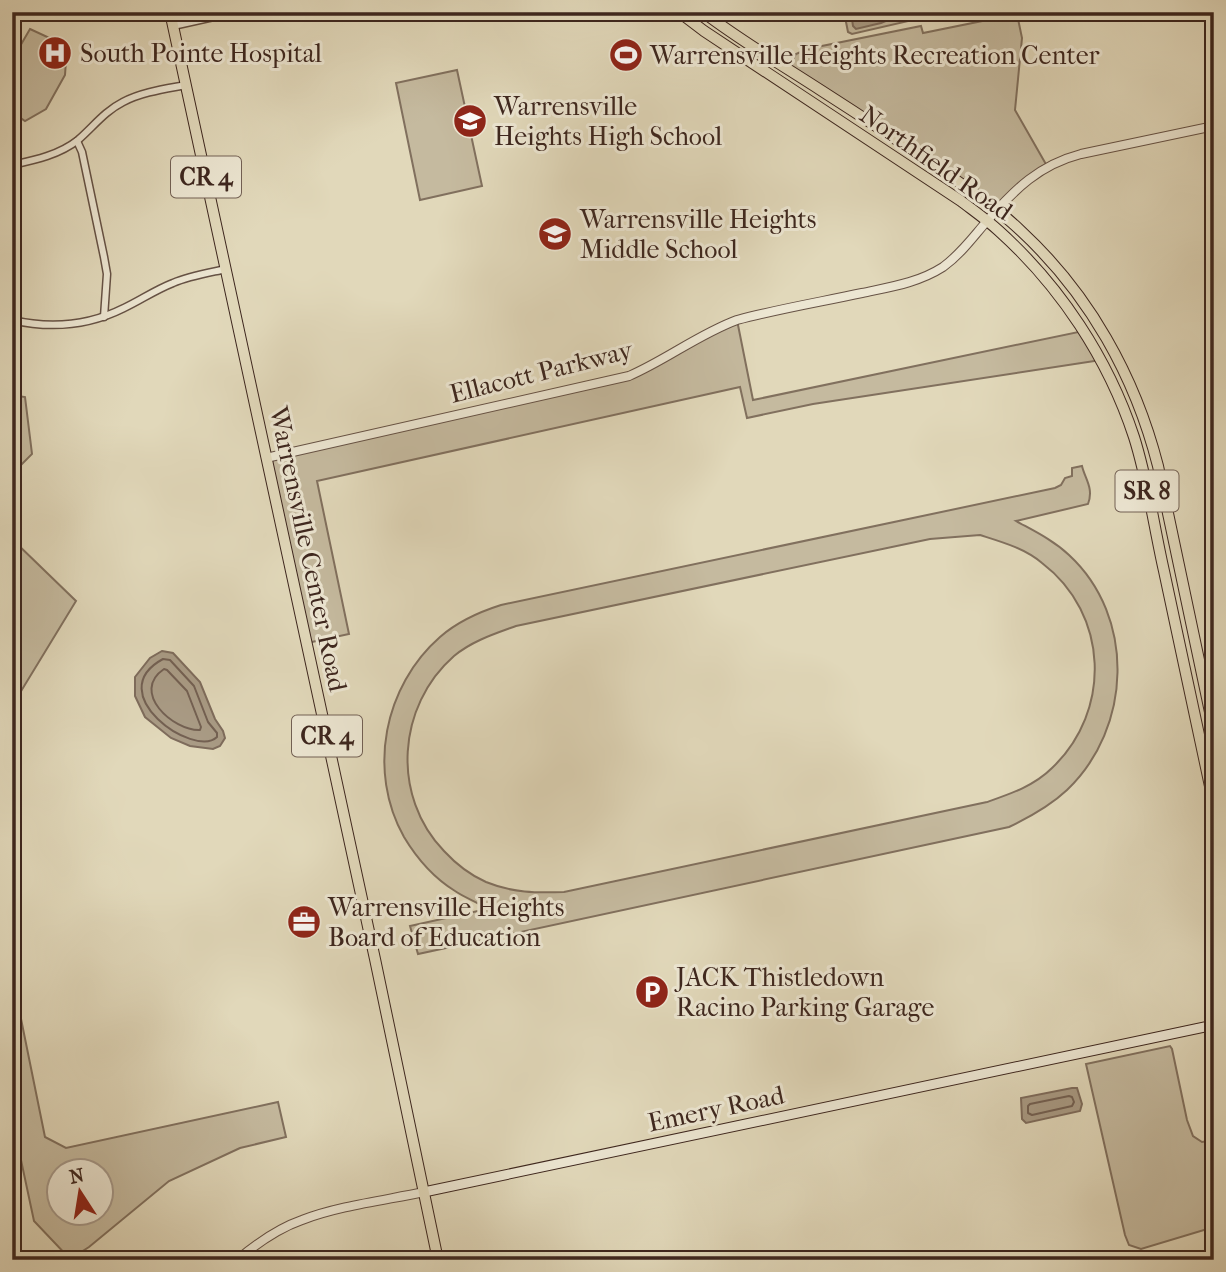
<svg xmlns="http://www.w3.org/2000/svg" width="1226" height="1272" viewBox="0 0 1226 1272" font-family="'IM FELL French Canon',serif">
<rect width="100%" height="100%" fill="#e1d8ba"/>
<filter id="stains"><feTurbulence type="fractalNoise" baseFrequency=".00286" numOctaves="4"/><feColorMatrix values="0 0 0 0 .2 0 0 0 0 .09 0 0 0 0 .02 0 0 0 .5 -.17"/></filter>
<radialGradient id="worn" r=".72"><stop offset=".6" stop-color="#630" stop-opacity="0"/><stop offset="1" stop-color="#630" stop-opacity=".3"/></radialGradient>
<g fill="#c5ba9f" stroke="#81705e" stroke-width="2" fill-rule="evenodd">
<polygon points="844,12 917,12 913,20 852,34 848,32"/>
<polygon points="1017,14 1022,38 1015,110 1047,166 997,210 787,69 796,54 807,49 921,26 923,33"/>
<polygon points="30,29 67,46 65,75 46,109 25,121 12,112 12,60"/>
<polygon points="457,70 482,186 420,200 396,83"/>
<polygon points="737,320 753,400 1083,331 1101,360 813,404 747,418 740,387 317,481 349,634 307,643 266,458 629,376"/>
<polygon points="12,395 25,397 32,454 12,474"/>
<path d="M1082 466C1085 479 1094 488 1088 504L1016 521C1034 531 1053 540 1069 555 1136 617 1132 728 1067 790 1050 806 1030 817 1009 827L418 954 410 926 487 909C478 902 465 898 455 891 434 878 416 857 404 837 367 771 384 686 440 637 457 622 479 612 501 605L1055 488 1061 485 1065 478 1072 476V468ZM980 535C1002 542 1024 548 1042 563 1109 614 1112 711 1052 768 1034 786 1010 794 987 802L564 892C536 893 513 893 486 882 470 875 456 864 444 851 391 796 397 706 454 656 472 641 494 634 516 626L930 539Z"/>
<polygon points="12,539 76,601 12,706"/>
<path d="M19 1009 45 1137 66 1148 278 1102 286 1137 240 1148 169 1181 89 1247 70 1259 34 1221 12 1118V1010ZM102 1170V1212H60V1170Z"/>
<polygon points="1170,1046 1172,1049 1187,1120 1193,1136 1202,1142 1214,1140 1214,1227 1141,1249 1129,1245 1125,1235 1086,1064"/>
</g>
<g fill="#a99b85" stroke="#7e6c5c" stroke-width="2">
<polygon points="851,12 890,12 893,18 881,23 856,29 853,26"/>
<polygon points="162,651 173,653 200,682 215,719 223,731 225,738 220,746 213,749 190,746 171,738 145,717 135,696 135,677 150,658"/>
<polygon points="1072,1088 1077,1088 1082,1104 1080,1111 1026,1123 1022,1119 1021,1098"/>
</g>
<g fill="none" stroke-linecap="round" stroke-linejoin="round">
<g stroke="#736052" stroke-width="2">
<path d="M163 659 170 660 194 686 208 722 217 733V737C194 759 100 693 163 659Z"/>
<path d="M164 669 167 670 187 691 201 727 200 730C173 731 130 692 164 669Z"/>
<polygon points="1069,1096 1072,1097 1074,1102 1072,1106 1032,1115 1028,1113 1028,1106 1030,1104"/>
</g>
<g stroke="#665245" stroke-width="9">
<g id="minor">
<polyline points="173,26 236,12"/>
<polyline points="77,141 82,152 104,257 107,274 104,317"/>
<path d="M12 165C35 160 59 155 78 140 93 127 105 111 123 102 142 92 165 89 186 85"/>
<path d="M12 320C51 329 88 326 124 308 141 300 155 290 173 283 189 276 208 273 226 269"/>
</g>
</g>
<g stroke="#665245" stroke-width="10">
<g id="tertiary">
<path d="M266 458 629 376C666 360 699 334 737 320 778 309 820 302 862 293 890 287 918 283 943 267 961 254 973 237 987 221 1015 189 1039 165 1081 154L1214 126"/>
<path d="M237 1260C256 1244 279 1228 302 1220 338 1206 386 1200 424 1192"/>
</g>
</g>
<g stroke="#3d261e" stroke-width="11">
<polyline id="secondary" points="424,1192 1214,1025"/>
</g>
<g stroke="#3d261e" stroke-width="12">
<g id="primary">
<polyline points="170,12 375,959 438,1260"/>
<path d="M679 12 704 31 961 201C974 211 987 220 999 231 1060 286 1108 358 1134 437 1148 481 1154 527 1164 571 1181 649 1197 727 1214 805"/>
<path d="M703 12C741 41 782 65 822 91 861 116 899 141 937 167 966 187 996 207 1021 231 1089 294 1135 376 1158 466L1214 731"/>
</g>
</g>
<use href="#minor" stroke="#ece6d2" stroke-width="6"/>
<use href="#tertiary" stroke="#ece6d2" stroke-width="8"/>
<use href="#secondary" stroke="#ece6d2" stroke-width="9"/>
<use href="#primary" stroke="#e1d8ba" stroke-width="10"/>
</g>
<defs>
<g id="hospital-disc" transform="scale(1.75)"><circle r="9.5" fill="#8f2418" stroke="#ece6d2"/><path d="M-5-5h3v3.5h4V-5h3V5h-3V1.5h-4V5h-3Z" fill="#fff"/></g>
<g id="stadium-disc" transform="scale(1.75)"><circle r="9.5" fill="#8f2418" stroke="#ece6d2"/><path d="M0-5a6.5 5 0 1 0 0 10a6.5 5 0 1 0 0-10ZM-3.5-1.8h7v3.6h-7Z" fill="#fff"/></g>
<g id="school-disc" transform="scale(1.75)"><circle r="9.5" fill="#8f2418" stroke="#ece6d2"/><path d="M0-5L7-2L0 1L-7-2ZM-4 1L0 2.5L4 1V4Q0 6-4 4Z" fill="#fff"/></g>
<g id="office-disc" transform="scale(1.75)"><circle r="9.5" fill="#8f2418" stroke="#ece6d2"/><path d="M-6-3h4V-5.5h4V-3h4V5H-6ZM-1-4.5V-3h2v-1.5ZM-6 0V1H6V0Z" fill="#fff"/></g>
<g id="parking-disc" transform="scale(1.75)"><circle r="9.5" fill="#8f2418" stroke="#ece6d2"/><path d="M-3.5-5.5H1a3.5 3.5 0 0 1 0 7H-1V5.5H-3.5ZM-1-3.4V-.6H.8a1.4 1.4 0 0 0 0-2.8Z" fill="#fff"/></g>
</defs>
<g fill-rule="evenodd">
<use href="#hospital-disc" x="55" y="53"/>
<use href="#stadium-disc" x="626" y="55"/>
<use href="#school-disc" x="470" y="121"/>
<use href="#school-disc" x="555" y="234"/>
<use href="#office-disc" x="304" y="922"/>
<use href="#parking-disc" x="652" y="992"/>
</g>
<g text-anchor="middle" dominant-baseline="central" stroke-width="6" stroke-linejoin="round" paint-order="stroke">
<g fill="#ece6d2" stroke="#726054" stroke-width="2">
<rect x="171" y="156.5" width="70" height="41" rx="5"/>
<rect x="1115.5" y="470.5" width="63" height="41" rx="5"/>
<rect x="292" y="715.5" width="70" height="41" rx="5"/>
</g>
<g font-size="24" font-weight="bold" fill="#3d261e">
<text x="206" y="177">CR 4</text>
<text x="1147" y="491">SR 8</text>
<text x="327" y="736">CR 4</text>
</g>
<g font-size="26" fill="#3d261e" stroke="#ece6d2" text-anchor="start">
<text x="80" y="53">South Pointe Hospital</text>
<text x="650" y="55">Warrensville Heights Recreation Center</text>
<text x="494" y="106">Warrensville<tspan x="494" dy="30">Heights High School</tspan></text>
<text x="580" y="219">Warrensville Heights<tspan x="580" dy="30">Middle School</tspan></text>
<text x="328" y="907">Warrensville Heights<tspan x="328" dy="30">Board of Education</tspan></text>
<text x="676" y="977">JACK Thistledown<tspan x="676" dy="30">Racino Parking Garage</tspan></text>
</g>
<g font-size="26" fill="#3d261e" stroke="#ece6d2">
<text transform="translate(936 163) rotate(35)">Northfield Road</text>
<text transform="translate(541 372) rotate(-14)">Ellacott Parkway</text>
<text transform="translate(308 549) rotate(78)">Warrensville Center Road</text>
<text transform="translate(716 1109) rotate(-12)">Emery Road</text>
</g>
</g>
<rect width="1226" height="1272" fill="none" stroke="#e1d8ba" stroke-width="42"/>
<rect x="14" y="14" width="1198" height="1244" fill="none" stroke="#3d261e" stroke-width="3.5"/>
<rect x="21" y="21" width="1184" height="1230" fill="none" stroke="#3d261e" stroke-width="2"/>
<g transform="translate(80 1192) rotate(348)"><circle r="33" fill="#ece6d2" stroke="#a6998a" stroke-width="2"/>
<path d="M0-5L12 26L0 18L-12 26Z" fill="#8f2418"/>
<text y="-10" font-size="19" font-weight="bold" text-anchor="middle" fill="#3d261e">N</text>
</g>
<rect width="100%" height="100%" filter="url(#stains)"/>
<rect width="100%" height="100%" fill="url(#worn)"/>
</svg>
